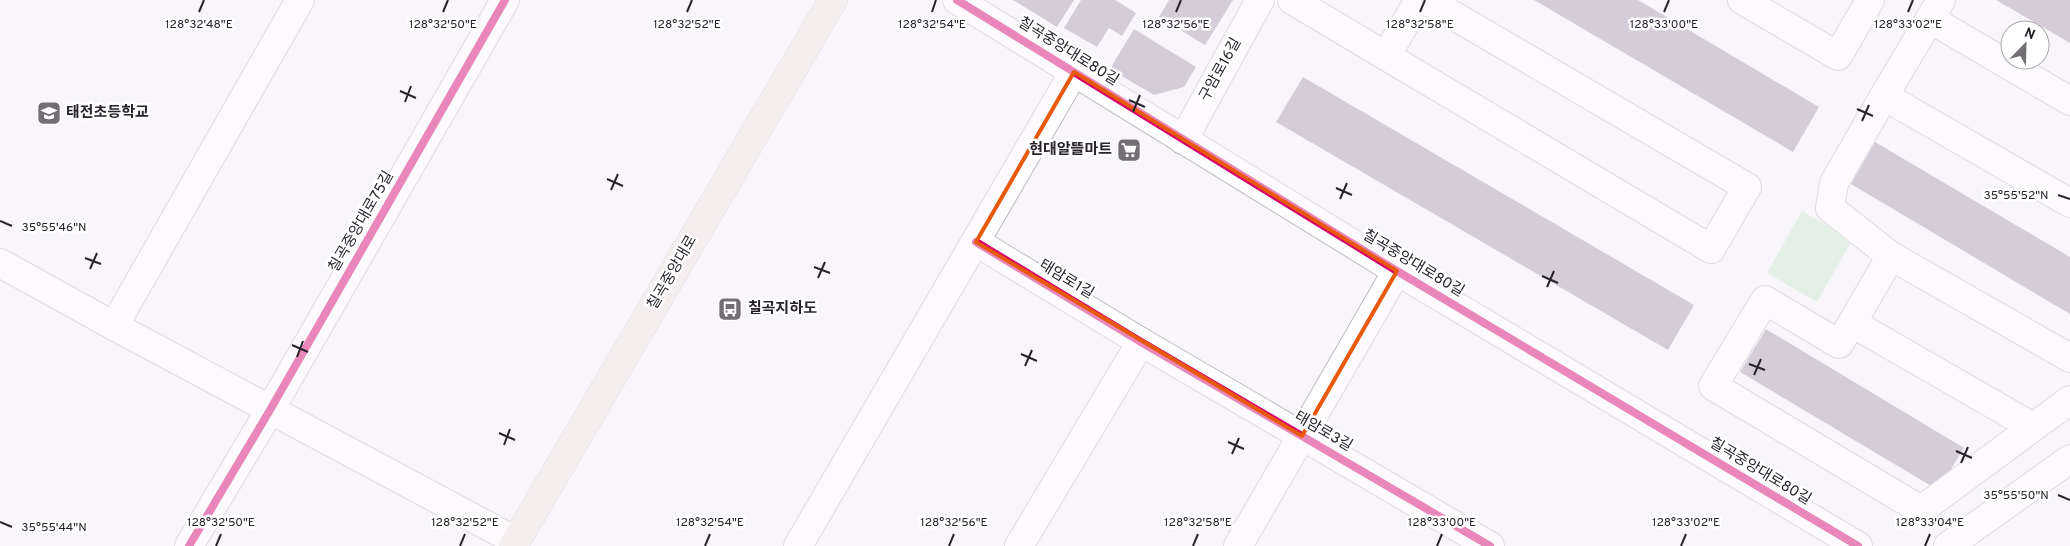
<svg xmlns="http://www.w3.org/2000/svg" width="2070" height="546" viewBox="0 0 2070 546" font-family="Overpass,'Noto Sans KR',sans-serif">
<rect width="100%" height="100%" fill="#f9f6fb"/>
<polygon fill="#c9e7cd" points="1802,211 1852,240 1817,302 1767,273"/>
<g fill="#a69cac">
<polygon points="1013,0 1074,0 1057,27"/>
<polygon points="1081,0 1115,0 1136,13 1122,36 1109,28 1097,47 1064,28"/>
<polygon points="1169,0 1233,0 1205,45 1159,17"/>
<polygon points="1534,0 1638,0 1819,107 1793,152"/>
<polygon points="1996,0 2070,0 2070,43"/>
<polygon points="1134,29 1196,67 1184,87 1154,95 1110,69"/>
<polygon points="1303,77 1694,305 1668,350 1276,122"/>
<polygon points="1875,142 2070,257 2070,314 1851,184"/>
<polygon points="1766,329 1964,448 1938,490 1740,372"/>
</g>
<g fill="none" stroke-linecap="round" stroke-linejoin="round">
<g stroke="#bfbbc1" stroke-width="30">
<g id="minor">
<polyline points="957,0 1397,271 1858,546"/>
<polyline points="1292,0 1386,56"/>
<polyline points="1419,0 1386,56 1711,249 1747,187 1427,0"/>
<polyline points="1742,0 1838,56 1870,0"/>
<polyline points="1941,0 1884,96 2070,203"/>
<polyline points="1930,19 2070,101"/>
<polyline points="1884,96 1834,183 1830,208 1891,256"/>
<polyline points="1183,140 1260,0"/>
<polyline points="976,242 1141,342 1490,546"/>
<polyline points="0,263 114,326 516,541"/>
<polyline points="1852,323 1839,344 1765,300 1713,386 1921,510 2070,400"/>
<polyline points="114,326 300,0"/>
<polyline points="2033,427 1852,323 1891,256 2070,358"/>
<polyline points="189,546 270,410 505,0"/>
<polyline points="798,546 1074,72"/>
<polyline points="1019,546 1141,342"/>
<polyline points="1238,546 1397,271"/>
<polyline points="1948,546 2070,459"/>
</g>
</g>
<g stroke="#d6d4d7" stroke-width="30">
<polyline id="major" points="513,546 833,0"/>
</g>
<use href="#minor" stroke="#fefefe" stroke-width="28"/>
<use href="#major" stroke="#eee5df" stroke-width="28"/>
<g stroke="#fff" stroke-width="11">
<g id="cycleway">
<polyline points="957,0 1397,271 1858,546"/>
<polyline points="976,242 1141,342 1490,546"/>
<polyline points="189,546 270,410 505,0"/>
</g>
</g>
<use href="#cycleway" stroke="#d6006c" stroke-width="8"/>
</g>
<path d="M0 0H2070V546H0ZM1074 72 1397 271 1302 436 976 242Z" fill="#f9f6fb" fill-opacity=".55" fill-rule="evenodd"/>
<path fill="none" stroke="#e8590c" stroke-width="4" stroke-linejoin="round" d="M1074 72 1397 271 1302 436 976 242Z"/>
<path fill="none" stroke="#29242c" stroke-width="2" d="M199 12 204 0M443 12 448 0M687 12 692 0M932 12 936 0M1176 12 1181 0M1420 12 1425 0M1664 12 1669 0M1908 12 1913 0M400 91 416 98M1129 100 1145 107M405 102 411 86M1857 109 1873 116M1133 112 1140 95M1862 121 1869 105M607 179 623 186M1336 188 1352 195M611 190 618 174M2058 195 2070 199M1340 199 1347 183M0 221 12 226M85 258 101 264M814 267 830 273M90 269 97 253M1542 276 1558 283M818 278 825 262M1547 287 1554 271M292 345 308 352M1021 354 1037 361M297 357 303 341M1749 364 1765 370M1025 366 1032 350M1754 375 1761 359M499 433 515 440M1228 442 1244 449M504 445 510 429M1956 451 1972 458M1232 454 1239 438M1961 463 1968 447M2058 495 2070 500M0 522 12 527M216 546 221 534M460 546 465 534M705 546 710 534M949 546 954 534M1193 546 1198 534M1437 546 1442 534M1681 546 1686 534M1925 546 1930 534"/>
<defs>
<g id="school-square" transform="scale(1.25)"><rect x="-9" y="-9" width="18" height="18" rx="4" fill="#726e74" stroke="#fff"/><path d="M0-5L7-2L0 1L-7-2ZM-4 1L0 2.5L4 1V4Q0 6-4 4Z" fill="#fff"/></g>
<g id="supermarket-square" transform="scale(1.25)"><rect x="-9" y="-9" width="18" height="18" rx="4" fill="#726e74" stroke="#fff"/><path d="M-6-5.5h2.5l.6 2H6L4.5 2H-2.5L-4.4-4H-6ZM-1.5 3.2a1.3 1.3 0 1 0 .1 0ZM3 3.2a1.3 1.3 0 1 0 .1 0Z" fill="#fff"/></g>
<g id="bus-square" transform="scale(1.25)"><rect x="-9" y="-9" width="18" height="18" rx="4" fill="#726e74" stroke="#fff"/><path d="M-5-6H5V4H4V6H2V4H-2V6H-4V4H-5ZM-3.5-4V0h7V-4ZM-3.5 1.2v1.5H-2V1.2ZM2 1.2v1.5H3.5V1.2Z" fill="#fff"/></g>
</defs>
<g fill-rule="evenodd">
<use href="#school-square" x="49" y="113"/>
<use href="#supermarket-square" x="1129" y="150"/>
<use href="#bus-square" x="730" y="309"/>
</g>
<g text-anchor="middle" dominant-baseline="central" stroke-width="5" stroke-linejoin="round" paint-order="stroke">
<g font-size="15" fill="#29242c" stroke="#fff">
<text transform="translate(1068 52) rotate(32)">칠곡중앙대로80길</text>
<text transform="translate(1221 70) rotate(-61)">구암로16길</text>
<text transform="translate(362 222) rotate(-60)">칠곡중앙대로75길</text>
<text transform="translate(1413 264) rotate(31)">칠곡중앙대로80길</text>
<text transform="translate(673 273) rotate(-60)">칠곡중앙대로</text>
<text transform="translate(1066 280) rotate(31)">태암로1길</text>
<text transform="translate(1323 432) rotate(30)">태암로3길</text>
<text transform="translate(1760 472) rotate(31)">칠곡중앙대로80길</text>
</g>
<g font-size="15" font-weight="bold" fill="#29242c" stroke="#fff" text-anchor="start">
<text x="66" y="113">태전초등학교</text>
<text x="1112" y="150" text-anchor="end">현대알뜰마트</text>
<text x="748" y="309">칠곡지하도</text>
</g>
</g>
<g font-size="12" text-anchor="middle" fill="#29242c" stroke="#fff" stroke-width="5" stroke-linejoin="round" paint-order="stroke">
<text x="199" y="28">128°32'48"E</text>
<text x="443" y="28">128°32'50"E</text>
<text x="687" y="28">128°32'52"E</text>
<text x="932" y="28">128°32'54"E</text>
<text x="1176" y="28">128°32'56"E</text>
<text x="1420" y="28">128°32'58"E</text>
<text x="1664" y="28">128°33'00"E</text>
<text x="1908" y="28">128°33'02"E</text>
<text x="2016" y="199">35°55'52"N</text>
<text x="54" y="231">35°55'46"N</text>
<text x="2016" y="499">35°55'50"N</text>
<text x="221" y="526">128°32'50"E</text>
<text x="465" y="526">128°32'52"E</text>
<text x="710" y="526">128°32'54"E</text>
<text x="954" y="526">128°32'56"E</text>
<text x="1198" y="526">128°32'58"E</text>
<text x="1442" y="526">128°33'00"E</text>
<text x="1686" y="526">128°33'02"E</text>
<text x="1930" y="526">128°33'04"E</text>
<text x="54" y="531">35°55'44"N</text>
</g>
<g transform="translate(2025 45) rotate(23)"><circle r="24" fill="#ffffff" stroke="#a9a7ab"/>
<path d="M0-4L9 19L0 12L-9 19Z" fill="#726e74"/>
<text y="-8" font-size="14" font-weight="bold" text-anchor="middle" fill="#29242c">N</text>
</g>
</svg>
